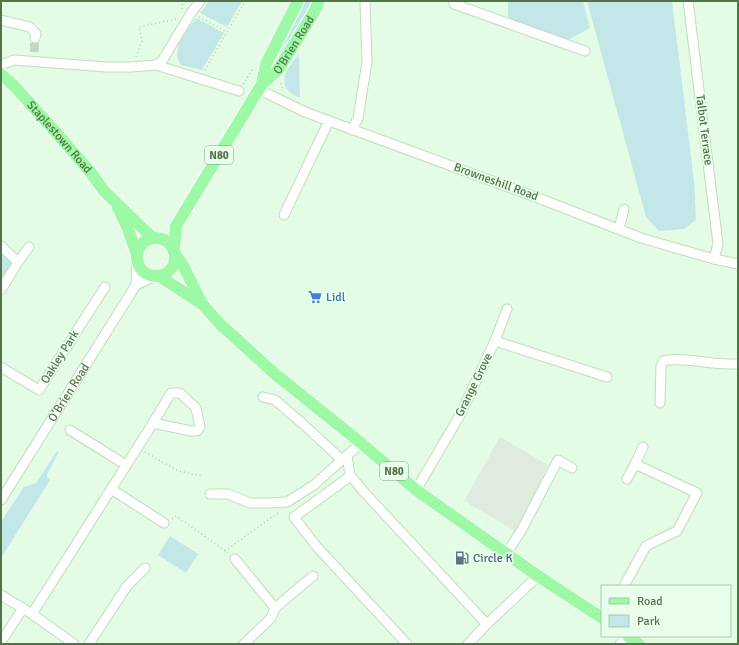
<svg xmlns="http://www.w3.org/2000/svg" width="739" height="645" viewBox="0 0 739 645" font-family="Signika,sans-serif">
<rect width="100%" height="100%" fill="#e4fce5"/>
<polygon fill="#dfebde" points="500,437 548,465 517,532 464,501"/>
<g fill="#c3e7e9">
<polygon points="209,1 242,1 227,27 200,13"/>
<polygon points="303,1 314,1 278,64 272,60"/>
<polygon points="508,1 583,1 590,28 566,41 508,18"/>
<polygon points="587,1 672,1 694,181 696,220 684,229 659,231 646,217"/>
<path d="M196 18 224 33 202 70 181 65C170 49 187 31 196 18Z"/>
<path d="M299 54 300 98C274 88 285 70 299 54Z"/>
<polygon points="1,253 12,263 1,279"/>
<polygon points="57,451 59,452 47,474 47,477 50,480 1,558 1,522 24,487 36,483"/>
<polygon points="170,536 198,554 186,573 158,555"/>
</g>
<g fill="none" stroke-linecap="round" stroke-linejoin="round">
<polyline stroke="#c0dabe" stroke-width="9" stroke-dasharray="9 4.5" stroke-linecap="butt" points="34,52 35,38"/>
<g stroke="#bfddbd" stroke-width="11">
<g id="minor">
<polyline points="454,1 454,4 585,51"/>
<polyline points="688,1 718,244 714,259"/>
<polyline points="1,20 30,27 36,34 35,38"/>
<polyline points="1,65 14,60 106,67 131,67 156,65 239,91"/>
<polyline points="156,65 162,61 191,13 200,1"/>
<polyline points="258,89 305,112 533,196 641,238 714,259 738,264"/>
<polyline points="352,130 358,118 367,62 365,1"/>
<polyline points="284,215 314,152 329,121"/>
<polyline points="619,229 624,209"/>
<polyline points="1,246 18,262"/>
<polyline points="136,285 156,276"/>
<polyline points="1,290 18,262 29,247"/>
<polyline points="495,341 507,309"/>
<polyline points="1,367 39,390 105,287"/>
<polyline points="263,397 275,400 303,424 342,460"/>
<path d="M660 403 661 366 663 361C676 357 699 362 713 363 721 364 730 364 738 364"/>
<polyline points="70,430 126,465"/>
<polyline points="347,456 350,475 364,492 482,619 486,625"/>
<polyline points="635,464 643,447"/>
<polyline points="350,475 345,480 294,517 317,547 407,644"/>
<polyline points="111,489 164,523"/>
<polyline points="416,490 459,417 495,341 607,377"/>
<polyline points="210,494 228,494 250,503 268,503 287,502 314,485 361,443"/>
<path id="s1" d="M1 500 136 285 137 261"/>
<polyline points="506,554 521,531 558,460 572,468"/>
<polyline points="235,559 275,608"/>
<polyline points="624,586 646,546 677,531 697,493 635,464 627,479"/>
<polyline points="1,595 32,614 74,644"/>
<polyline points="32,614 153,423 171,393 180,393 196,408 200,427 197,431 191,431 153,423"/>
<polyline points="1,642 23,608"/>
<polyline points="89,644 127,586 145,568"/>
<polyline points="244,644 271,618 275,608 313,576"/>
<polyline points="468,644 486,625 538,576"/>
<polyline points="620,644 627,636"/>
</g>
</g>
<g stroke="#fff" stroke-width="14">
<g id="major">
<path id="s2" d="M1 74 15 87 54 130 92 174 104 191 153 238"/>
<polyline points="262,84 266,64 298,1"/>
<polyline points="118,208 128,229 137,255"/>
<circle cx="156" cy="257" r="19"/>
<path id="s3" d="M174 250 176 226 262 84 278 70 313 14 319 1"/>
<polyline points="174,252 184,267 202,304"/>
<polyline points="159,276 202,304 220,324 275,374 361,443 416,490 538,576 602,618"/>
<polyline points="628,636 639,644"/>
</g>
</g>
<g stroke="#a8d59f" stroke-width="1.5" stroke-dasharray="1 3" stroke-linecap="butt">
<polyline points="182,9 182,1"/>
<polyline points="199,17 227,32"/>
<polyline points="136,57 142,41 139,27 176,19"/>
<polyline points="205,70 245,1"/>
<polyline points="281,83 283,90"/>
<polyline points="243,84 254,67"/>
<polyline points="145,452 178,471 203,476"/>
<polyline points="172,519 176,516 228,553"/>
<polyline points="225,551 279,512"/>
</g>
<use href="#minor" stroke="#fff" stroke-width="9"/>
<use href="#major" stroke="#9df9a5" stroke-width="12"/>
</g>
<defs>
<g id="supermarket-bare" transform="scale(1.08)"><path d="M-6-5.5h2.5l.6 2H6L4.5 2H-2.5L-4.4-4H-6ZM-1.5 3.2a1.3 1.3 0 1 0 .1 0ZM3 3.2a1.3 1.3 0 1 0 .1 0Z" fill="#3f7fe0" stroke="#eaffeb" stroke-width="2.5" paint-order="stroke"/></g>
<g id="fuel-bare" transform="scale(1.08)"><path d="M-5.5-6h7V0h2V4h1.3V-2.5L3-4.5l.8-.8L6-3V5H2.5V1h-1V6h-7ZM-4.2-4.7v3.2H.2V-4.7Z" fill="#5c6f8a" stroke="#eaffeb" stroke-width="2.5" paint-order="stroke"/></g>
</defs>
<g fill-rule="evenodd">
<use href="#supermarket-bare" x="315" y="297"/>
<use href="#fuel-bare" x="462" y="558"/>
</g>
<g text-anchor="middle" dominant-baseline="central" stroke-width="3.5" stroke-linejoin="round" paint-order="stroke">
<g fill="#eaffeb" stroke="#809d7a" stroke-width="1">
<rect x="205" y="146" width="28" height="18" rx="3"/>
<rect x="380" y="462" width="28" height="18" rx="3"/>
</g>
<g font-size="11" font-weight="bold" fill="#52734a">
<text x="219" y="155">N80</text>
<text x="394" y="471">N80</text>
</g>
<g font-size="12" fill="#52734a" stroke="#eaffeb">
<text stroke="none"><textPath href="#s3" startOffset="241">O'Brien Road</textPath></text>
<text transform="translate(704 130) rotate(83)">Talbot Terrace</text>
<text stroke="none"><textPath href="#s2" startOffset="86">Staplestown Road</textPath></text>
<text transform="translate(496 182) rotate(20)">Browneshill Road</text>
<text transform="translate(60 357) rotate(-58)">Oakley Park</text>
<text transform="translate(474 385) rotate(-64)">Grange Grove</text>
<text stroke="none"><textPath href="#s1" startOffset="127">O'Brien Road</textPath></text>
</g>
<g font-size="12" fill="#366cbe" stroke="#eaffeb" text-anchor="start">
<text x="326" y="297">Lidl</text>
</g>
<g font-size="12" fill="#4e5e75" stroke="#eaffeb" text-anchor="start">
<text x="473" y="558">Circle K</text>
</g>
</g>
<rect width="739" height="645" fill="none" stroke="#52734a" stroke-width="4"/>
<rect x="601" y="585" width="130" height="52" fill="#eaffeb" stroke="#adc7ab"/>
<rect x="609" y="598" width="20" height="6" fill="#9df9a5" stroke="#adc7ab"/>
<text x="637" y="605" font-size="12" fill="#52734a">Road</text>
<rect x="609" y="615" width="20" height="12" fill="#c3e7e9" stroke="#adc7ab"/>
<text x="637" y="625" font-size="12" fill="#52734a">Park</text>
</svg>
